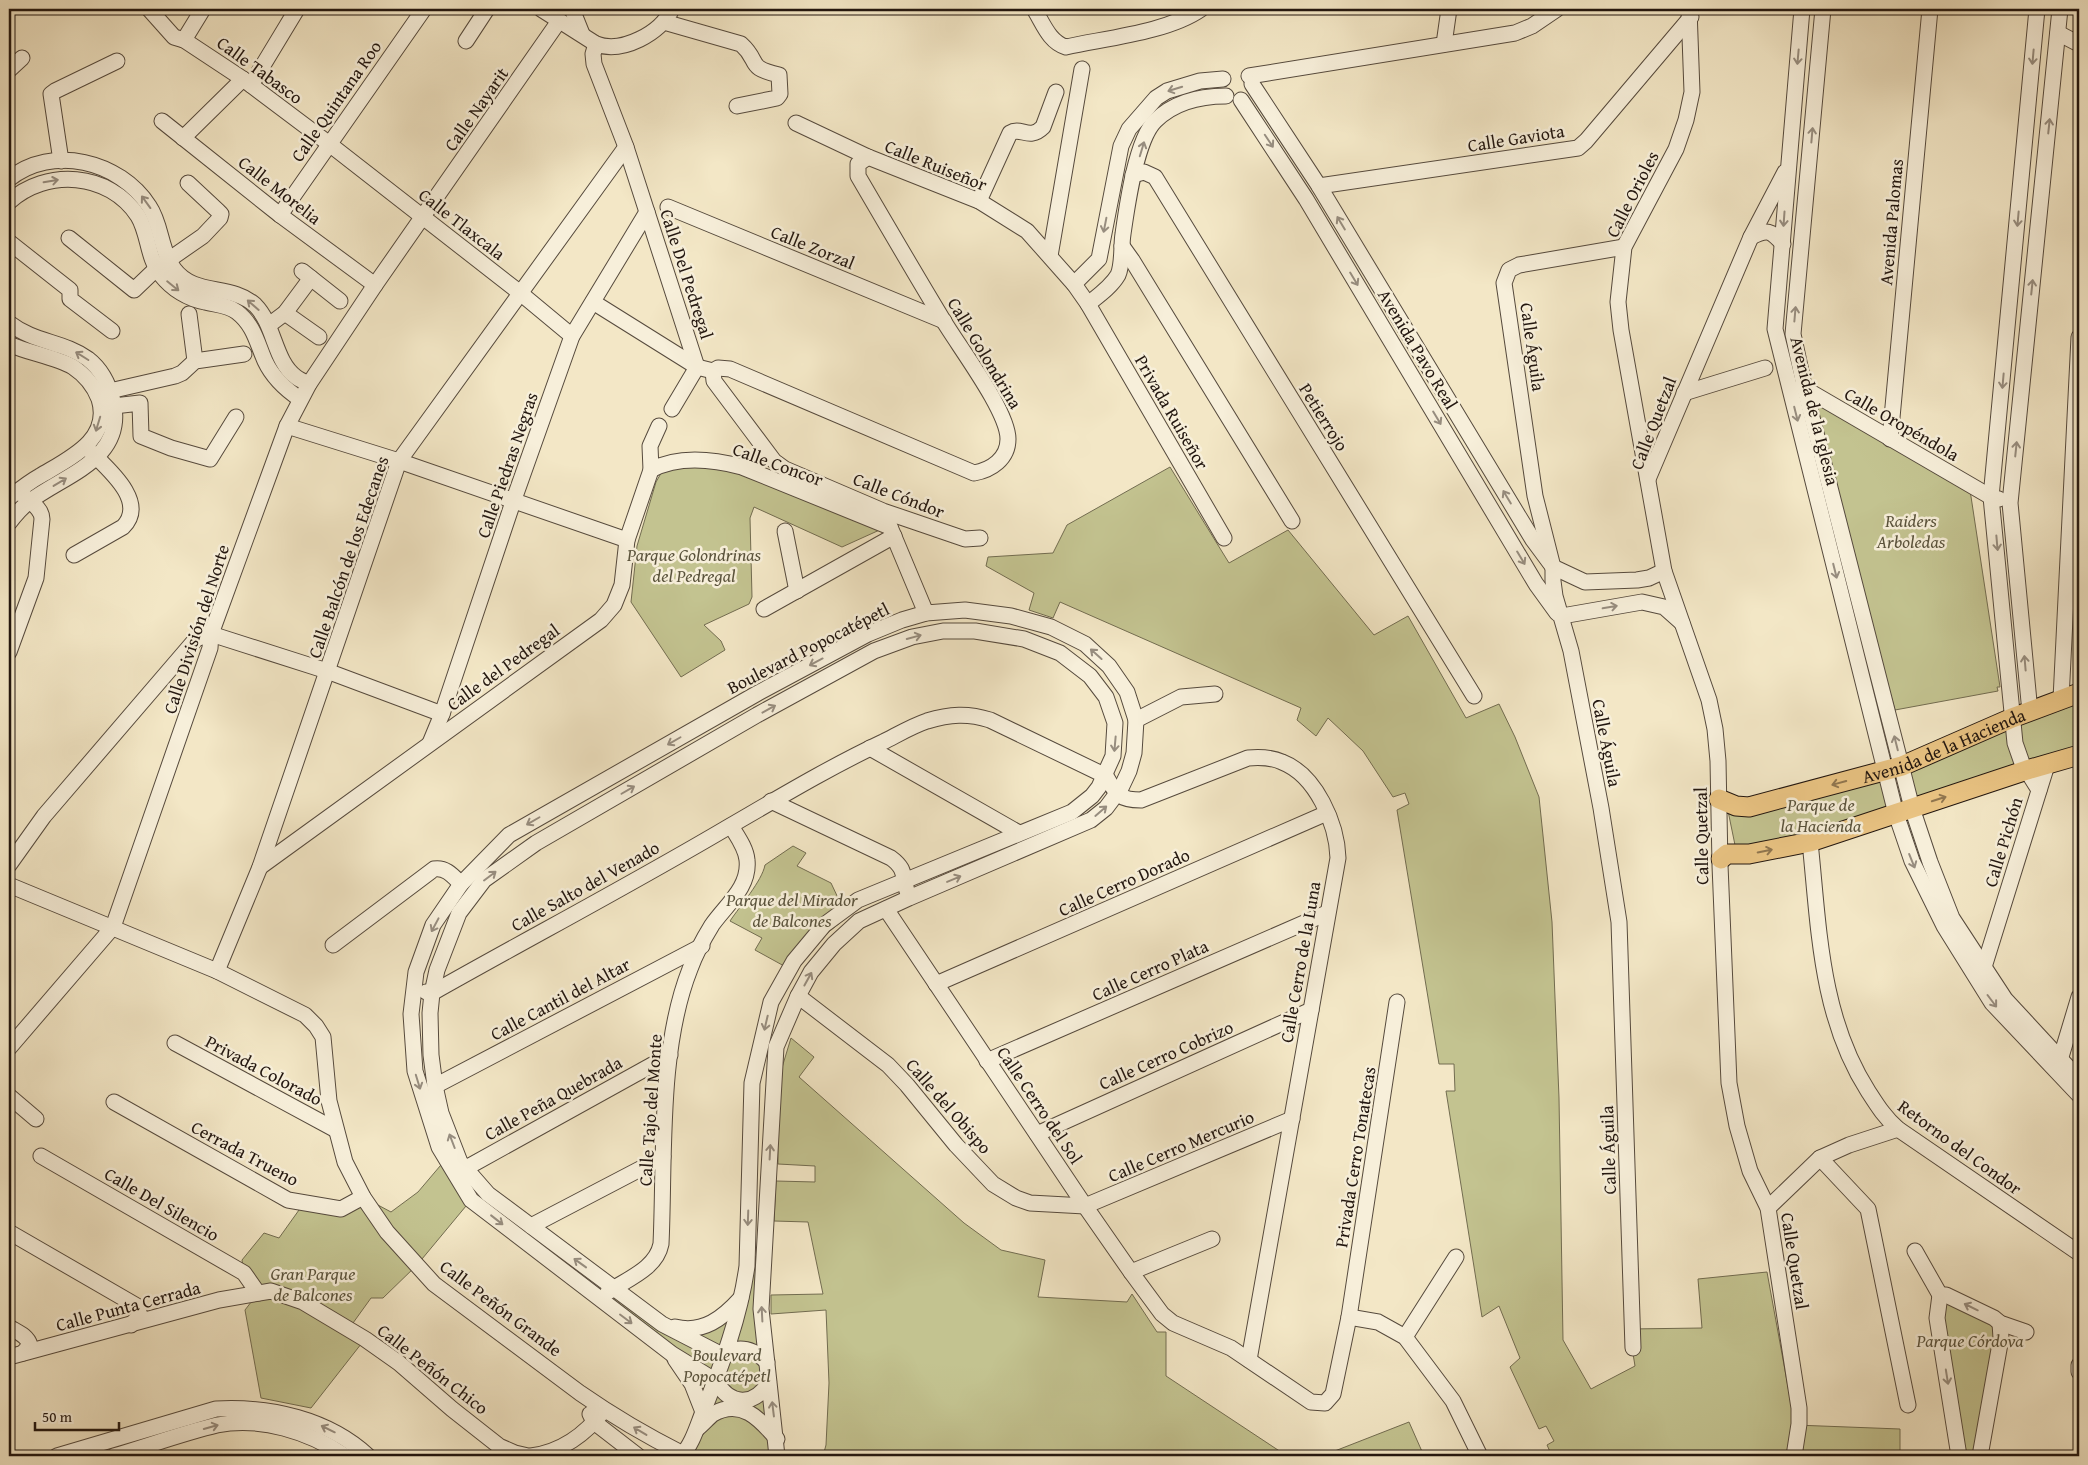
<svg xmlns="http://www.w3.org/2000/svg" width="2088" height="1465" viewBox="0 0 2088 1465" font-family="'Gentium Book Plus',serif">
<rect width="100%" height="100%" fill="#f3e7c6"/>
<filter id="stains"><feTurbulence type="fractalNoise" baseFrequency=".004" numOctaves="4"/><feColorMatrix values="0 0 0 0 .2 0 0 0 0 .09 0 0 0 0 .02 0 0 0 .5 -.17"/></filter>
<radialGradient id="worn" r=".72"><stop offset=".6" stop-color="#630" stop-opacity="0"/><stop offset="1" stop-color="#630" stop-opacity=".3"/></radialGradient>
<g fill="#c3c390" stroke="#726c50">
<polygon points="1808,396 1970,490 2000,687 1997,687 1998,691 1895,710"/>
<polygon points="707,467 752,472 884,528 842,547 754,507 750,518 752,597 749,604 704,625 721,641 725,650 681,677 631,602 637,546 656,482 664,468"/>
<polygon points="1170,467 1229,563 1288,530 1374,635 1408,616 1466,718 1499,704 1515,737 1539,797 1552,922 1559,1098 1563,1340 1591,1389 1635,1366 1629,1329 1702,1328 1698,1279 1767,1272 1795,1425 1900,1429 1900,1456 1552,1456 1547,1445 1554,1441 1546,1426 1539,1429 1510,1367 1520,1358 1499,1306 1482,1317 1446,1091 1455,1091 1454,1064 1439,1064 1397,810 1409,804 1405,793 1393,797 1363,751 1328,718 1316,736 1297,720 1301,708 1060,602 1053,618 1029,610 1034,593 986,566 988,557 1053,553 1067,525"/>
<polygon points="2079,697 2079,753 2027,768 2014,720"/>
<polygon points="2011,720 2023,769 1913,806 1904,767"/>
<polygon points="1882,775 1893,813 1752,851 1735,845 1727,806"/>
<path d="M793 846 806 853 797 866 831 883 847 917 809 948 795 972 755 950 762 938 730 921C740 906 762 881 765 865Z"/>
<polygon points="791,1038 814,1057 799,1077 964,1223 1001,1250 1045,1260 1038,1297 1127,1302 1132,1294 1157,1332 1166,1332 1166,1376 1287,1456 823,1456 826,1445 829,1383 826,1310 771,1314 771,1295 823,1294 808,1222 774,1221 776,1181 815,1182 815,1166 778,1164 777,1084"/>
<polygon points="446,1159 471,1200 417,1265 383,1298 371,1298 353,1323 365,1339 311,1408 261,1398 245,1310 258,1293 244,1273 242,1260 264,1233 279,1238 304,1203 341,1209 363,1197 391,1212 418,1192"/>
<polygon points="755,1256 762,1296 777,1456 680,1456 698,1426 688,1375 601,1298 616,1291 688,1331 744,1295"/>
<polygon points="1946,1297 1999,1324 1980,1456 1960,1456 1941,1335"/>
<polygon points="1409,1422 1424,1456 1322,1456"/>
</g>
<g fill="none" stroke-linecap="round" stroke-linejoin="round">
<g stroke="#564a3d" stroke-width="17">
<g id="minor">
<polyline points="149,9 174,37 184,40 243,79 328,143 519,292 572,336"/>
<path d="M541 9 596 44C622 54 661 33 672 9"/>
<polyline points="572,9 582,34"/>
<path d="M1034 9C1043 23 1049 42 1066 47 1107 38 1168 32 1201 9"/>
<polyline points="1689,9 1692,92 1686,120 1676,149 1624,247 1618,302 1621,330 1664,571 1709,700 1715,729 1718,761 1720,865 1729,1083 1737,1126 1750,1171 1768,1208 1799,1408 1799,1424 1794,1456"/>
<polyline points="1802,9 1775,329 1896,814 1912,861 1944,926 1992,1003 2079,1095"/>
<polyline points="1823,9 1793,334 1805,390 1912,808 1930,862 1952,918 2005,999 2079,1079"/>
<polyline points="2037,9 1991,497 2015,743 2022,763 2039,790"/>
<path d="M664 22 741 44C761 62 745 67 779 75L780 94 777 98 737 106"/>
<polyline points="2058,33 2079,44"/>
<polyline points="184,40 203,9"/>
<polyline points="466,41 487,9"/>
<polyline points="596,44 593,54 594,64 626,147 697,367 672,409"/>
<polyline points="1444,44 1449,9"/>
<polyline points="9,70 22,58"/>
<polyline points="1249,76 1515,33 1532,26 1557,9"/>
<polyline points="1252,84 1319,186 1533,540 1553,567 1585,582 1637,580 1649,578 1664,571"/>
<polyline points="251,85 297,9"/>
<polyline points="1241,100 1306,199 1536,584 1557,613"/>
<polyline points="162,121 280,215 375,285"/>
<polyline points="796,123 868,157 979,201 1027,231 1074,284 1088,304 1224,538"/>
<polyline points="183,138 243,79"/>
<polyline points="61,161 51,94 55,91 117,61"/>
<polyline points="1133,175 1144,172 1155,177 1474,696"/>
<path d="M9 179C52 144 120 161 149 206 162 225 160 250 174 269 195 297 230 283 255 305 275 325 274 361 296 377 300 380 305 382 309 384"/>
<polyline points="1319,186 1578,148 1586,141 1691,17"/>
<path d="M979 201 1010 133C1021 126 1029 141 1043 127L1056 92"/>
<path d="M9 202C46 168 109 172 138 216 149 234 147 258 161 275 172 289 188 299 205 302 217 305 228 305 237 312 254 325 257 343 265 361 273 378 285 389 300 399"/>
<polyline points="668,207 944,321"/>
<polyline points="280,215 424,9"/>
<path d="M1751 237C1768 229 1770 230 1783 244"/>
<polyline points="69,238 134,290 157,268 203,236 220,218 221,214 218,211 188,183"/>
<polyline points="9,242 70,290 70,299 112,331"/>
<polyline points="1122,246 1132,260 1292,521"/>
<polyline points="1624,247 1519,265 1509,270 1504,283 1535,496 1553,567 1553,581 1555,596 1571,651 1601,808 1619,922 1633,1348"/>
<polyline points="1050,256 1082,69"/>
<polyline points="302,271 340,301"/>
<polyline points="1074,284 1099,259 1121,146 1129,129 1156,98 1167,91 1200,81 1223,79"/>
<path d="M593 302 697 367 713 371 718 368 730 369 974 473C991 470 1008 459 1008 439 1008 411 959 347 943 320 914 272 886 224 858 176V164L868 157"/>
<path d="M1088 304C1098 296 1111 287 1118 275 1123 264 1121 246 1123 234 1127 206 1136 140 1155 121 1174 102 1200 96 1226 96"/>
<polyline points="285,313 319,337"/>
<polyline points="189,314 195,361"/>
<path d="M9 323C35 343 63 341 88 359 101 369 109 385 113 401 126 459 66 474 30 501 22 507 15 515 9 523"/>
<polyline points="269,325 285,313 311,278"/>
<path d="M9 344C28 353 56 357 73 367 85 375 94 386 99 399 112 440 68 459 40 476 29 482 19 490 9 498"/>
<polyline points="713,371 714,381 774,461 785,469 883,511 965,539 980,538"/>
<polyline points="1802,387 1991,497 1999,499"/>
<polyline points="101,393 175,376 182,373 195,361 244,354"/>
<polyline points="1684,393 1765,368"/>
<polyline points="114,406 140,403 141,436 171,448 210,459 236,417"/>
<polyline points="287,426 399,461 627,540"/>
<polyline points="1890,439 1930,9"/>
<path d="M651 470C679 455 712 459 742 467L890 527"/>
<polyline points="1648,479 1751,237 1785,172"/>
<polyline points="890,527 926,613"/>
<polyline points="785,531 797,591"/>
<path d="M74 555 123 527C148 502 108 469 91 452"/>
<polyline points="764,609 894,536"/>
<polyline points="1562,616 1642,602 1664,607 1682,623"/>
<path d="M9 652 36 578 42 519C42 508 30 502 23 495"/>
<polyline points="2061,699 2079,337"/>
<polyline points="2030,712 2010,503 2060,9"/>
<polyline points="1136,720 1181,697 1215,694"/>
<polyline points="430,743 442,714 513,502 572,336 647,212"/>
<polyline points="870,748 1019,833"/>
<path d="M771 801 891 858C906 869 902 875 907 891"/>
<path d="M1810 842C1819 927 1820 1016 1868 1091 1877 1105 1885 1118 1898 1129L2079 1253"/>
<polyline points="9,865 44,816 196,639 211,634 327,671 442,714"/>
<polyline points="260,867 601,620 614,605 622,585 627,540 651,470 650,446 659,426"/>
<path d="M9 885 217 971 305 1015 316 1026 323 1037 329 1101 345 1162 363 1197 387 1232 434 1284 580 1393C613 1416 647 1436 683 1454"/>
<polyline points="886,909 1085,1206 1131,1272 1162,1314 1173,1323 1231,1348 1311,1402 1325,1403 1333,1394 1349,1317 1397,1002"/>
<path d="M333 945 434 869C446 867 453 876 461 884"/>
<polyline points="1984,967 2047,765"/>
<polyline points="217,971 260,867 399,461 626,147"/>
<polyline points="936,984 1327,813"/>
<path d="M426 992 432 993C531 937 632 884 730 826 780 797 830 767 883 742 897 735 912 726 927 721 950 714 968 713 990 720L1106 776C1116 794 1119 800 1141 800L1248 758C1259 757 1271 757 1282 762 1316 775 1337 824 1338 858L1249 1360"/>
<polyline points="798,996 888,1065 907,1085 956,1145 993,1184 1016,1198 1030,1203 1085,1206 1292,1119"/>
<polyline points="175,1043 336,1130"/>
<polyline points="9,1048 113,927 210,648 211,634 287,426 309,384 375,285 559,21"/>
<polyline points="2060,1060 2079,997"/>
<polyline points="987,1061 1327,913"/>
<polyline points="435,1086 702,946"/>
<polyline points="9,1096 36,1119"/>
<polyline points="114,1102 288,1200 341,1209 363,1197"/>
<polyline points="1037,1134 1311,1010"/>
<polyline points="41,1156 244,1273 258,1293"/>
<polyline points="1820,1158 1868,1209 1908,1405"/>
<polyline points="457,1173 670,1055"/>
<polyline points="1768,1208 1820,1158 1849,1145 1898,1129"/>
<polyline points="531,1226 663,1157"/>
<polyline points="9,1232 137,1306 140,1315 131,1325"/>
<polyline points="1915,1251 1940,1295"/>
<polyline points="1131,1272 1212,1239"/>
<path d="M608 1292C627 1279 656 1269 661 1244 665 1158 658 1050 690 969 695 955 704 938 712 925 726 905 750 887 747 860 746 848 737 836 731 826"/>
<polyline points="1940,1295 1937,1318 1959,1456"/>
<polyline points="1940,1295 1946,1295 1994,1318 2000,1323 2026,1332"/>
<polyline points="1349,1317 1378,1322 1405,1337 1453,1401 1480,1456"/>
<path d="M9 1327C17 1332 27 1335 30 1345L23 1353"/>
<path d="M675 1327C703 1334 723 1318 741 1298"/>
<polyline points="1405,1337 1456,1257"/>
<polyline points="9,1357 219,1300 271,1291 303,1302 365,1339 399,1363 452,1409 499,1446 515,1453 528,1456"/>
<polyline points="675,1359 692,1384 703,1412"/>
<polyline points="2079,1365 2079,1372"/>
<path d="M769 1382C754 1407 730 1406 716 1381L672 1354 471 1200 439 1147 415 1071 411 1014 416 972 433 925 461 884 509 835 758 693 868 634 902 620 926 613 965 610 1011 616 1051 627 1085 644 1109 666 1127 692 1136 720 1134 753 1129 771 1121 788 1106 808 1091 820 909 898 859 921 834 944 811 972 798 996 776 1047 761 1309 777 1456"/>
<polyline points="590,1414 594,1422 638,1456"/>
<path d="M698 1428C703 1424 708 1418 713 1414 741 1398 760 1419 777 1439"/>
<path d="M57 1456 216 1409C270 1406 328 1419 368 1456"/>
<path d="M114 1456C148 1446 183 1433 217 1425 260 1416 310 1432 345 1456"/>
<path d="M531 1456C561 1452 586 1434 604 1410"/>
<path d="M681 1456C692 1445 697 1427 703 1412 722 1364 740 1317 747 1266L752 1083 771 1002 794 961 824 925 858 900 1072 812 1092 796 1099 787 1113 756 1115 723 1106 697 1090 676 1060 653 1024 639 975 631H943L912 637 874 651 757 715 536 843 484 880 459 913 437 970 432 993 430 1013 431 1055 435 1086 441 1113 460 1162 488 1194 662 1324 724 1356C738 1343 755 1350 767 1362"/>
<polyline points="1980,1456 2001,1338 2000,1323"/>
</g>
</g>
<g stroke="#22160f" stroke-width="21">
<g id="major">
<path id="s1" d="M1719 799 1736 806 1749 807 1902 766 2012 718 2079 693"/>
<polyline points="1721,859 1727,854 1749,854 1810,842 2027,770 2079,755"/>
</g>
</g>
<use href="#minor" stroke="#f7efda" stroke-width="15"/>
<use href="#major" stroke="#eac483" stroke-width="19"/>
</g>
<defs><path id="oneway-shaft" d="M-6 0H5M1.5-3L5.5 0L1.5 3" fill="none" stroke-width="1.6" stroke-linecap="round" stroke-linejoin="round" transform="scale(1.25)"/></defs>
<g stroke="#978d7f">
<use href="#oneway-shaft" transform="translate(1798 57) rotate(95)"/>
<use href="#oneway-shaft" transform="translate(2033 57) rotate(95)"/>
<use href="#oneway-shaft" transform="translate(1175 89) rotate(163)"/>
<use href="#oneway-shaft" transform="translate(2049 126) rotate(-84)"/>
<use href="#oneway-shaft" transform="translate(1812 135) rotate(-85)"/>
<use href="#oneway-shaft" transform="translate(1269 141) rotate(56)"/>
<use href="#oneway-shaft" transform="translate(1142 149) rotate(-73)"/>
<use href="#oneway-shaft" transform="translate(51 181) rotate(-9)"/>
<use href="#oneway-shaft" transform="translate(146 202) rotate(-126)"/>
<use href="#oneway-shaft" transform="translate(1784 219) rotate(94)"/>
<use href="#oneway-shaft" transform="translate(2018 219) rotate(95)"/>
<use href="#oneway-shaft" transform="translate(1341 223) rotate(-121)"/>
<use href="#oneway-shaft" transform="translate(1105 225) rotate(101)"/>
<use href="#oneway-shaft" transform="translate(1354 279) rotate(59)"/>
<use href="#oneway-shaft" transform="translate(173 286) rotate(39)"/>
<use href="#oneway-shaft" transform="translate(2032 287) rotate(-84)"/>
<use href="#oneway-shaft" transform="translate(253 305) rotate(-139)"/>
<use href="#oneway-shaft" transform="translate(1795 314) rotate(-85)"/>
<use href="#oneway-shaft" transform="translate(82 356) rotate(-148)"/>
<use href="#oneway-shaft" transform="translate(2003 381) rotate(95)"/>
<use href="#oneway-shaft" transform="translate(1796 414) rotate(76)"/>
<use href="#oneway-shaft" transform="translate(1437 418) rotate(59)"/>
<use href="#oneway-shaft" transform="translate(98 424) rotate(107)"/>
<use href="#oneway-shaft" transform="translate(2016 449) rotate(-84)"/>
<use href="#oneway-shaft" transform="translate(60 482) rotate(-31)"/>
<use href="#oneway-shaft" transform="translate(1507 497) rotate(-121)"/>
<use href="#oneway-shaft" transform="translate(1997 543) rotate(85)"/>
<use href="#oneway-shaft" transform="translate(1521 558) rotate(59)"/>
<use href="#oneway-shaft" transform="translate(1835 571) rotate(76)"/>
<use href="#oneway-shaft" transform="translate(1610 607) rotate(-10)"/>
<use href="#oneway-shaft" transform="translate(914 637) rotate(-15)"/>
<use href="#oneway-shaft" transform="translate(1096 654) rotate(-138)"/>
<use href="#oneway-shaft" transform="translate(816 662) rotate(152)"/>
<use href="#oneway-shaft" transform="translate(2025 663) rotate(-95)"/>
<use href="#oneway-shaft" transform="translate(769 709) rotate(-29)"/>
<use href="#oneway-shaft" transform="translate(674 741) rotate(150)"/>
<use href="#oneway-shaft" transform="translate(1896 743) rotate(-104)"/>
<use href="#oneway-shaft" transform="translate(1115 744) rotate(95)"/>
<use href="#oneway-shaft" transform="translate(628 790) rotate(-30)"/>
<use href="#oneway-shaft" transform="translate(1101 811) rotate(-41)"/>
<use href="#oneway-shaft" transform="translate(533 821) rotate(150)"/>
<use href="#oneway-shaft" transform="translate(1912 861) rotate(68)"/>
<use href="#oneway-shaft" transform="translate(490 876) rotate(-37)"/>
<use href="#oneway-shaft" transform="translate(954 879) rotate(-23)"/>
<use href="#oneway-shaft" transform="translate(435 925) rotate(118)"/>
<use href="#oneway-shaft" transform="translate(808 979) rotate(-61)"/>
<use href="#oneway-shaft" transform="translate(1992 1001) rotate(53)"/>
<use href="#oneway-shaft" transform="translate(766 1023) rotate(103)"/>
<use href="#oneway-shaft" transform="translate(418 1082) rotate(73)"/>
<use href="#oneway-shaft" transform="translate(452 1141) rotate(-111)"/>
<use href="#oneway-shaft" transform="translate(770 1152) rotate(-87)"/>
<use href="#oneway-shaft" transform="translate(748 1218) rotate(92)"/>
<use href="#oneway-shaft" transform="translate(497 1220) rotate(38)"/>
<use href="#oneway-shaft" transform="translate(580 1263) rotate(-144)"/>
<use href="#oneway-shaft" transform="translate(1971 1307) rotate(-154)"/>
<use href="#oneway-shaft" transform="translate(762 1314) rotate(-93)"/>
<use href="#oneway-shaft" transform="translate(626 1319) rotate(37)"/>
<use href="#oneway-shaft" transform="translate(1947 1377) rotate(81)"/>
<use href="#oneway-shaft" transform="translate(773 1409) rotate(-97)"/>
<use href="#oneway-shaft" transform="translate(211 1427) rotate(-16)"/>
<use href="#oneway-shaft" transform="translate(328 1429) rotate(-154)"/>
<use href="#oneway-shaft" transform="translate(640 1431) rotate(-149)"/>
</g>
<g stroke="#90764f">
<use href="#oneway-shaft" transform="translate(1839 783) rotate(165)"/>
<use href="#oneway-shaft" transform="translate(1939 799) rotate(-18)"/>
<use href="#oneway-shaft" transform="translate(1765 851) rotate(-11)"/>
</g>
<g text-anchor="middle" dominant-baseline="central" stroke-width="5" stroke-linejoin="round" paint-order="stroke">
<g font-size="18" fill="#22160f" stroke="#f7efda">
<text transform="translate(260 70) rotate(36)">Calle Tabasco</text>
<text transform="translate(336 101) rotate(-55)">Calle Quintana Roo</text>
<text transform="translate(476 109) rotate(-55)">Calle Nayarit</text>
<text transform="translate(1516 138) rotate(-9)">Calle Gaviota</text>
<text transform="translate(936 165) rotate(22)">Calle Ruiseñor</text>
<text transform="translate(280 190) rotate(38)">Calle Morelia</text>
<text transform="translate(1632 194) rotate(-63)">Calle Orioles</text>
<text transform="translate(1891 222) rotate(-85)">Avenida Palomas</text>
<text transform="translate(462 224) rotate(38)">Calle Tlaxcala</text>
<text transform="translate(813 247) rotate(22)">Calle Zorzal</text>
<text transform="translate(687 274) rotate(72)">Calle Del Pedregal</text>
<text transform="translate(1533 347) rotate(82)">Calle Águila</text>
<text transform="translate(1418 349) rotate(59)">Avenida Pavo Real</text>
<text transform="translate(985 353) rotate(59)">Calle Golondrina</text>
<text transform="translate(1815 411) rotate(76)">Avenida de la Iglesia</text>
<text transform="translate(1172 412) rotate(60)">Privada Ruiseñor</text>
<text transform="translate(1324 417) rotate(58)">Petierrojo</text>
<text transform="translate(1653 423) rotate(-69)">Calle Quetzal</text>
<text transform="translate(1902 424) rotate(30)">Calle Oropéndola</text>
<text transform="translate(778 464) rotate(20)">Calle Concor</text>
<text transform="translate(507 465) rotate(-71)">Calle Piedras Negras</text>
<text transform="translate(899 495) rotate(21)">Calle Cóndor</text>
<text transform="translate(348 557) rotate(-71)">Calle Balcón de los Edecanes</text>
<text transform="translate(196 629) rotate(-72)">Calle División del Norte</text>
<text transform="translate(808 648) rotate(-27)">Boulevard Popocatépetl</text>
<text transform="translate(503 667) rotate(-36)">Calle del Pedregal</text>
<text transform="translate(1607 743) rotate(79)">Calle Águila</text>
<text stroke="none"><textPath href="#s1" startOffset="236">Avenida de la Hacienda</textPath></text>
<text transform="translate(1701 836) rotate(-91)">Calle Quetzal</text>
<text transform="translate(2003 842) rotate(-73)">Calle Pichón</text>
<text transform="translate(1124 882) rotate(-24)">Calle Cerro Dorado</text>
<text transform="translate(585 886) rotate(-29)">Calle Salto del Venado</text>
<text transform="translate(1300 962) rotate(-80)">Calle Cerro de la Luna</text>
<text transform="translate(1150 970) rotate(-24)">Calle Cerro Plata</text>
<text transform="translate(560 999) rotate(-28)">Calle Cantil del Altar</text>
<text transform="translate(1166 1055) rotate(-24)">Calle Cerro Cobrizo</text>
<text transform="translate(264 1070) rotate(28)">Privada Colorado</text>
<text transform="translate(553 1098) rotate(-29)">Calle Peña Quebrada</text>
<text transform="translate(1040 1105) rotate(56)">Calle Cerro del Sol</text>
<text transform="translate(949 1106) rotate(49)">Calle del Obispo</text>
<text transform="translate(650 1110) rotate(-86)">Calle Tajo del Monte</text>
<text transform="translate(1181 1146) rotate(-23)">Calle Cerro Mercurio</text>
<text transform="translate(1960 1147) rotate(36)">Retorno del Condor</text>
<text transform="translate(1608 1150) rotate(-92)">Calle Águila</text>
<text transform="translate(245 1153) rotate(28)">Cerrada Trueno</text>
<text transform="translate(1355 1157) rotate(-81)">Privada Cerro Tonatecas</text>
<text transform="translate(162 1204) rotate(30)">Calle Del Silencio</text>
<text transform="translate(1795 1261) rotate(81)">Calle Quetzal</text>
<text transform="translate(128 1306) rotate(-15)">Calle Punta Cerrada</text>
<text transform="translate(501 1308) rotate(37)">Calle Peñón Grande</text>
<text transform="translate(433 1369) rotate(38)">Calle Peñón Chico</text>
</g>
<g font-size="18" font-style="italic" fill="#5a533c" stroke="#f7efda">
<text x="1911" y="520">Raiders<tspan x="1911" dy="21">Arboledas</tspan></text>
<text x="694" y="554">Parque Golondrinas<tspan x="694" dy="21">del Pedregal</tspan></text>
<text x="1821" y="804">Parque de<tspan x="1821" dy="21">la Hacienda</tspan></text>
<text x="792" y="899">Parque del Mirador<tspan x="792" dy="21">de Balcones</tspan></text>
<text x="313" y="1273">Gran Parque<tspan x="313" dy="21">de Balcones</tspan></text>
<text x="1970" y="1340">Parque Córdova</text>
<text x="727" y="1354">Boulevard<tspan x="727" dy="21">Popocatépetl</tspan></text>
</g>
</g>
<rect width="2088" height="1465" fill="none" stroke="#f3e7c6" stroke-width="30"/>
<rect x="10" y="10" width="2068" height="1445" fill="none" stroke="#22160f" stroke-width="2.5"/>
<rect x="15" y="15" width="2058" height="1435" fill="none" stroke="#22160f"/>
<path d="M35 1422v8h84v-8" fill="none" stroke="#22160f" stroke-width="2.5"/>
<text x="42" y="1422" font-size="15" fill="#22160f" stroke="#f7efda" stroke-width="4" paint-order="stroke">50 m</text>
<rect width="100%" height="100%" filter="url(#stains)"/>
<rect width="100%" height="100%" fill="url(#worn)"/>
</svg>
